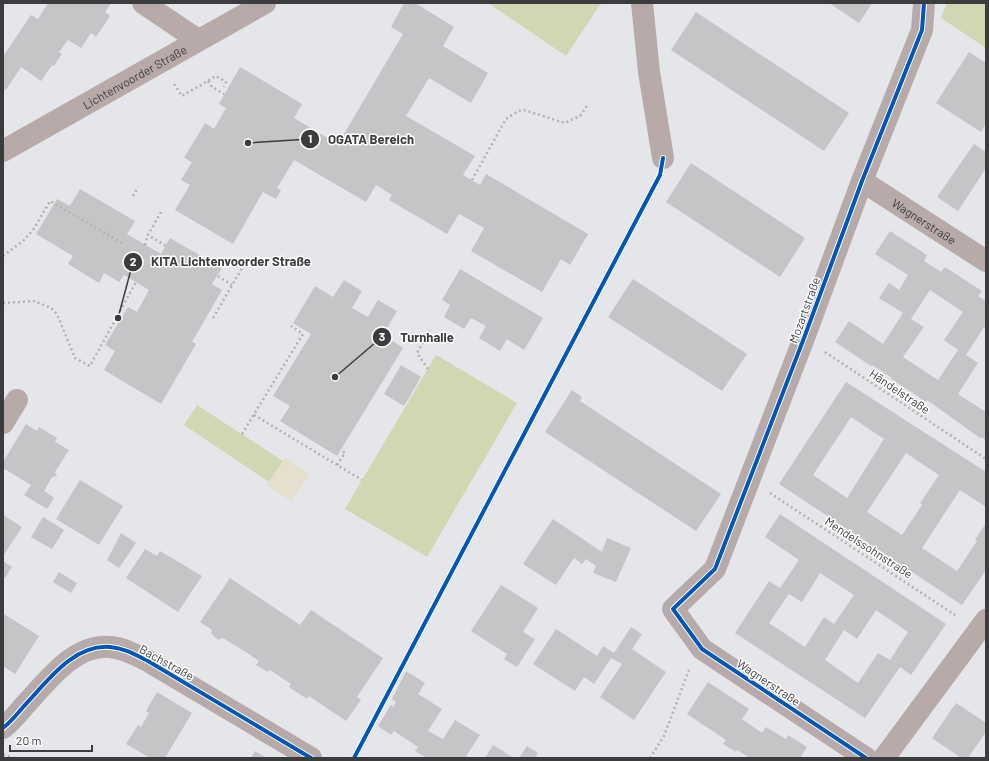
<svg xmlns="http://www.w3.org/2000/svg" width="989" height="761" viewBox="0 0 989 761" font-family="Barlow,sans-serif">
<rect width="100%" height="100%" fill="#e4e6e9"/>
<g fill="#d0d8b1">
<polygon points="488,3 601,3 566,56"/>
<polygon points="947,3 986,3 986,48 941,18"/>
<polygon points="436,355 517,403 427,557 345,509"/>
<polygon points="197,405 283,461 269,482 184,425"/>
</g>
<polygon fill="#e5e0ce" points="285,458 310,474 291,501 267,485"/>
<g fill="#c5c5c7" fill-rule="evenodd">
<polygon points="48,3 111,3 105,12 110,16 96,37 91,33 81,48 68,40 59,52 62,54 57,61 54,66 52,65 41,81 21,67 6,90 3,88 3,54 4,55 31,15 38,19"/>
<polygon points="404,3 415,3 454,27 443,46 488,73 471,103 429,78 406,116 475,156 463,175 480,185 486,174 588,234 570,265 561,259 542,292 471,251 484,228 459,214 447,234 389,200 392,195 376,185 366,202 294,160 277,188 281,190 276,199 263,192 233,244 175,210 190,185 181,180 192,162 184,158 205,123 214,129 226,108 219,104 240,67 302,104 294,118 338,144 403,34 391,27"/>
<polygon points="829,3 872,3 859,23"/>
<polygon points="696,12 849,113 824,151 671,50"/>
<polygon points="969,52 986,63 986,124 981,132 936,103"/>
<polygon points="974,144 986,152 986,168 958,211 937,197"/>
<polygon points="691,163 805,238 780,277 666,202"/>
<polygon points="80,189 135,221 127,234 161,254 170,238 222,268 212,284 222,290 192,342 196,344 161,404 104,370 115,351 105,345 128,307 137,312 149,290 124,275 119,282 104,273 99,283 68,264 73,256 36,234 57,199 70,206"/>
<path d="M890 231 927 255 924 261 941 272 945 267 982 291 978 296 986 301V328L984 327 966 355 978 363 958 394 986 412V440L981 437 980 438 927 400 926 402 890 378 891 377 872 365 871 366 835 342 849 321 883 344 903 313 879 298 889 283 899 290 908 275 875 254ZM930 290 963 312 944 340 958 350 938 380 903 357 924 327 911 319Z"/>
<polygon points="460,269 543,318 524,350 507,339 500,351 479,338 486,326 471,318 464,329 444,317 450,305 442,300"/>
<polygon points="633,279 747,354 722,391 608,317"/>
<polygon points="344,280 362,291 352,308 368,317 378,300 397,311 383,335 403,348 337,456 280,421 290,406 273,396 311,334 293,323 315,286 333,297"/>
<polygon points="401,365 421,377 404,406 384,394"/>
<path d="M846 382 986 472V507L960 490 922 548 957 571 977 541 975 540 986 523V570L962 605 779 484ZM851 417 884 439 847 498 813 475ZM906 453 939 475 920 503 922 505 902 535 867 512Z"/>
<polygon points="572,390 582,397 580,401 721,494 696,531 545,432"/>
<polygon points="26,424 37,431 39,427 57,438 55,442 69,450 55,472 57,476 52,477 44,491 54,498 47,509 24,495 31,485 3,468 3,462"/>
<polygon points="80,480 123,506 99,545 56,519"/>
<path d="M780 514 946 624 911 675 900 667 865 718 735 633 769 581 780 588 799 560 765 537ZM820 573 854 595 834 624 824 617 805 647 769 623 789 594 802 602ZM876 610 908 632 890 660 878 653 858 683 825 660 844 630 857 639Z"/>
<polygon points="3,515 22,527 3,556"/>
<polygon points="43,517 64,530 52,549 31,537"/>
<polygon points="553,519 602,552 607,538 631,548 616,582 593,573 596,566 586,559 582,564 574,558 556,585 523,564"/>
<polygon points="121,533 136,543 119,568 107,560"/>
<polygon points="145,549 157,556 160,551 202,576 178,612 126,578"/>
<polygon points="3,561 12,567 5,578 3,577"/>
<polygon points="59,572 77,583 71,593 53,582"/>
<polygon points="230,578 300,625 311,610 383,658 357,697 361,700 346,721 309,696 307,699 289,687 291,684 270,670 268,672 256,665 259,661 249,654 223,638 218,640 211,633 212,630 200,622"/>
<polygon points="501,585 538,608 523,632 535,639 517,667 504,659 507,654 471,631"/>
<polygon points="4,614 39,636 15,674 3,666"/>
<polygon points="631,627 642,634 632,649 666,672 634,720 600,697 622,664 611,658 594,684 584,677 575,691 533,664 556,629 597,656 603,646 614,653"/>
<polygon points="406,671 425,683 418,694 442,709 428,731 443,739 455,720 480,735 466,756 470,758 427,758 415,751 418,747 394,731 391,735 378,726 391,705 393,707 396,702 392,699"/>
<polygon points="708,682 749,709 742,719 762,733 766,727 786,739 788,735 807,747 800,758 750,758 737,750 736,752 723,744 726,740 687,714"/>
<polygon points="157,692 192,713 165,758 150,758 126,744 138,725 141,727 149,713 146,711"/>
<polygon points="956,703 986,723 986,732 968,758 961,758 932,738"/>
<polygon points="493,745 514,758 485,758"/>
<polygon points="527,746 538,753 535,758 519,758"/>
<polygon points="255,751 267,758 251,758"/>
</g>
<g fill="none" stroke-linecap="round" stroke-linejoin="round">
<g stroke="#b6b0af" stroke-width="2.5" stroke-dasharray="2 3" stroke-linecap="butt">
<polyline points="208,81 212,87 224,94"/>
<polyline points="174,84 182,96 216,76 226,82 224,87"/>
<polyline points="472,180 506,119 518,111 524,110 565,123 580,116 587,106"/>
<polyline points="133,196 138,187"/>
<polyline points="161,212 148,235 166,246"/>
<polyline points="145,245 148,235"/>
<polyline points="3,256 23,241 33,230 50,201 122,243"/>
<polyline points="218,276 232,285"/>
<polyline points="3,303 34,301 51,308 57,314 75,358 90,366 136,282"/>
<polyline points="213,318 248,258"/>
<polyline points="825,352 986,459"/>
<polyline points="428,369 417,353 430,330"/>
<polyline points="254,415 362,480"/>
<polyline points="242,434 303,334 291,326"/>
<polyline points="337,465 345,453 341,450"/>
<polyline points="770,493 958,617"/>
<polyline points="3,755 16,758"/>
<polyline points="650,758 664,736 689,670"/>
</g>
<g stroke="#b7aaa9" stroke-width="22">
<polyline points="143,3 198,40"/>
<polyline points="642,3 649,72 663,158"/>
<path id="s1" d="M3 151 265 3"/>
<path id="s2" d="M862 181 986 261"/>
<polyline points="3,423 17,400"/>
<path d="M3 728C11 722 18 713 24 706 47 682 73 644 110 647 124 648 136 655 148 661L311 758"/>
<polyline points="866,758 702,649 673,609 715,569 804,338 862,181 922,30 924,3"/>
<polyline points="884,758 986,620"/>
</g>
<g stroke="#fff" stroke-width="6">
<g id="cycleway">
<path d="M3 728C11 722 18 713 24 706 47 682 73 644 110 647 124 648 136 655 148 661L311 758"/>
<polyline points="354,758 660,175 663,158"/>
<polyline points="866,758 702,649 673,609 715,569 804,338 862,181 922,30 924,3"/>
</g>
</g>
<use href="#cycleway" stroke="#0057b8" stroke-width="4"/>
</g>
<g text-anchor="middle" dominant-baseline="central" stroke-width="3" stroke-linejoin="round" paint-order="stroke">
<g font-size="12" fill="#3b3c3e" stroke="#fff">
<text stroke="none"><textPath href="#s1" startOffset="151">Lichtenvoorder Straße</textPath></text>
<text stroke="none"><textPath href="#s2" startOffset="74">Wagnerstraße</textPath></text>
<text transform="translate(804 310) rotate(-70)">Mozartstraße</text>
<text transform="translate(900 391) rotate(34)">Händelstraße</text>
<text transform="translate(869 547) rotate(33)">Mendelssohnstraße</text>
<text transform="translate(167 662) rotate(29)">Bachstraße</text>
<text transform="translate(769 682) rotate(34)">Wagnerstraße</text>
</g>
</g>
<path fill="none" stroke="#3b3c3e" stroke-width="1.5" d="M248 143L310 139M118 318L133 262M335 377L382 337"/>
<g fill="#3b3c3e" stroke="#fff" stroke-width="1.5">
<circle cx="248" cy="143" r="4"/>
<circle cx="118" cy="318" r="4"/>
<circle cx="335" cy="377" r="4"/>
<circle cx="310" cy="139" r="10"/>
<circle cx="133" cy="262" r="10"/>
<circle cx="382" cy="337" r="10"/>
</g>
<g font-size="12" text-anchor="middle" font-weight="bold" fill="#fff">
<text x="310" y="143">1</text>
<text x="133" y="266">2</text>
<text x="382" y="341">3</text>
</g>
<g font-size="13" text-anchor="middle" font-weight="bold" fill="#3b3c3e" stroke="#fff" stroke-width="3" stroke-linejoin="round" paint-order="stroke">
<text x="371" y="144">OGATA Bereich</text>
<text x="231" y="266">KITA Lichtenvoorder Straße</text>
<text x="427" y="342">Turnhalle</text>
</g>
<rect width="989" height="761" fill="none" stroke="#3b3c3e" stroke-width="8"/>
<path d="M10 745v6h82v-6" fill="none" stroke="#3b3c3e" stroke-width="2"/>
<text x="16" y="745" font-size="12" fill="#3b3c3e" stroke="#ffffff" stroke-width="3" paint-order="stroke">20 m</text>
</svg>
